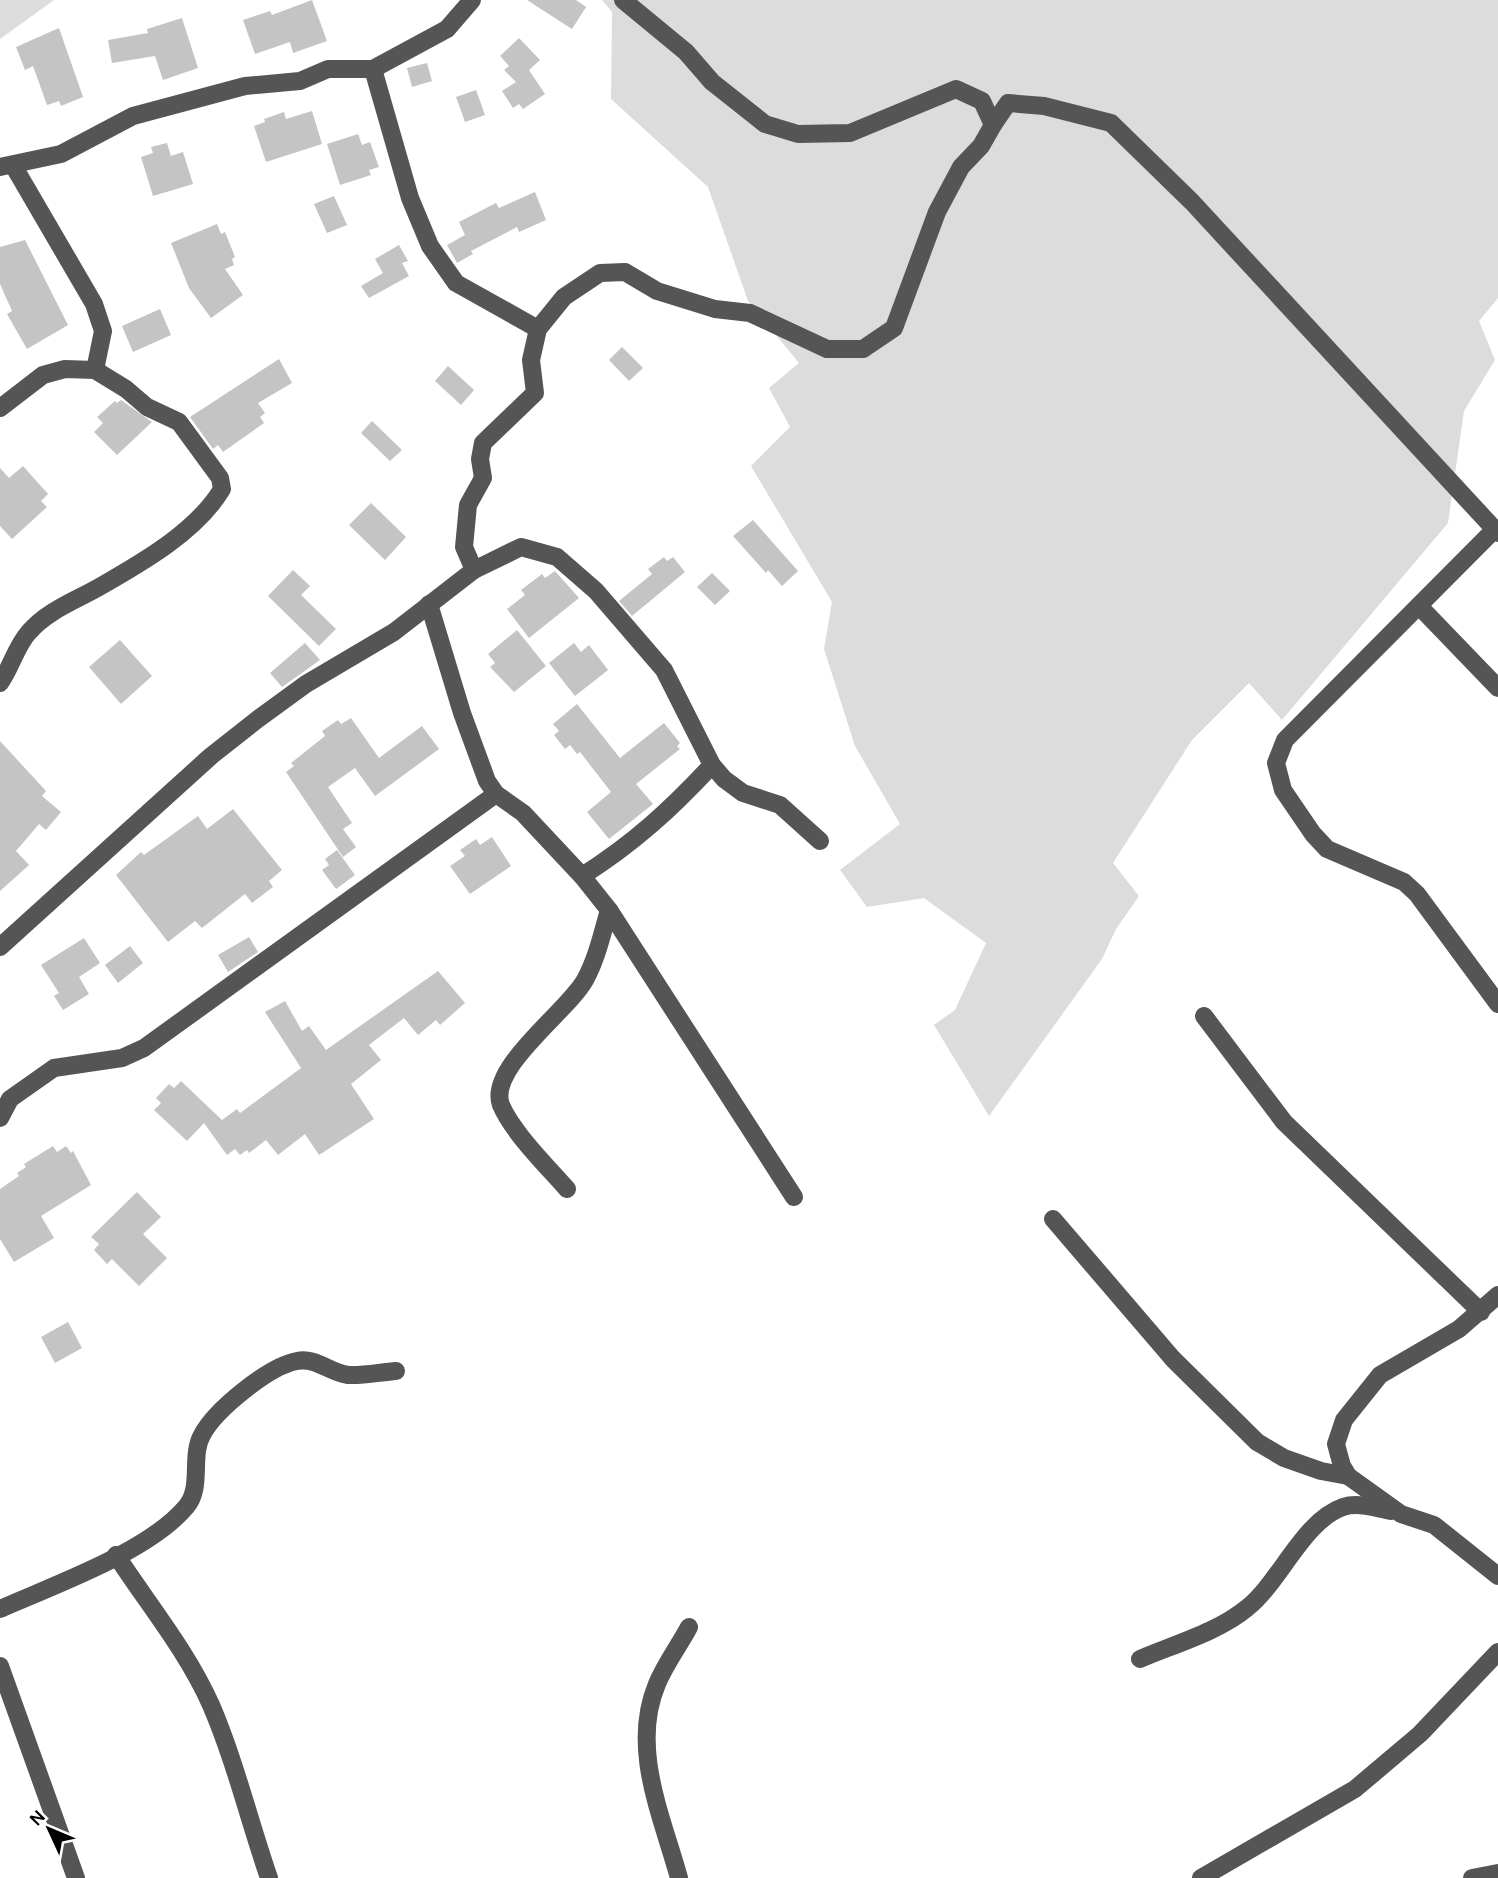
<svg xmlns="http://www.w3.org/2000/svg" width="1498" height="1878" viewBox="0 0 1498 1878" font-family="Karla,sans-serif">
<rect width="100%" height="100%" fill="#fff"/>
<g fill="#dcdcdc">
<polygon points="0,0 54,0 0,39"/>
<polygon points="602,0 1498,0 1498,298 1479,321 1495,360 1464,411 1448,523 1282,720 1249,683 1192,740 1113,863 1139,896 1116,929 1102,959 989,1116 934,1025 955,1010 986,943 924,898 867,907 840,870 900,824 855,746 824,649 832,602 751,466 790,427 769,388 799,363 748,301 708,187 611,99 612,12"/>
</g>
<g fill="#c4c4c4">
<polygon points="312,0 327,41 293,53 290,42 255,54 243,20 270,11 272,15"/>
<polygon points="527,0 576,0 586,7 572,29"/>
<polygon points="182,18 198,68 163,80 155,56 112,63 108,40 148,33 147,29"/>
<polygon points="59,28 83,97 61,106 59,101 47,105 33,66 25,70 16,47"/>
<polygon points="519,38 540,60 529,70 545,94 523,109 519,104 513,108 502,91 516,82 504,70 509,66 500,56"/>
<polygon points="427,63 432,81 412,87 407,68"/>
<polygon points="476,90 485,115 465,122 456,97"/>
<polygon points="312,111 322,144 266,162 254,126 265,122 264,119 284,112 286,119"/>
<polygon points="358,134 362,145 370,142 379,167 369,170 371,175 340,185 327,144"/>
<polygon points="167,143 171,156 183,152 193,184 153,196 141,157 153,153 151,147"/>
<polygon points="535,192 546,220 519,232 517,227 471,251 473,254 457,263 447,245 465,235 459,222 496,203 499,208"/>
<polygon points="334,196 347,225 327,233 314,204"/>
<polygon points="217,224 221,234 225,232 235,257 232,259 234,265 225,269 243,295 211,318 189,288 171,243"/>
<polygon points="25,240 68,325 27,349 7,314 12,311 0,284 0,247"/>
<polygon points="399,245 408,261 402,263 409,276 369,298 361,286 383,273 375,259"/>
<polygon points="160,309 171,335 133,352 122,326"/>
<polygon points="622,347 643,368 629,381 609,360"/>
<polygon points="279,359 292,383 258,403 265,413 260,417 264,423 223,452 218,445 213,449 190,417"/>
<polygon points="448,366 474,390 461,405 435,381"/>
<polygon points="121,400 152,422 117,455 94,432 103,423 97,417 115,401 117,403"/>
<polygon points="372,421 402,450 390,461 361,433"/>
<polygon points="23,466 48,494 41,501 47,507 12,539 0,526 0,468 9,478"/>
<polygon points="371,503 406,537 385,560 349,525"/>
<polygon points="753,520 798,571 782,586 768,570 766,573 733,536"/>
<polygon points="664,557 667,561 673,557 685,572 632,616 619,601 652,574 648,569"/>
<polygon points="293,570 310,586 301,595 336,629 319,646 268,596"/>
<polygon points="555,571 579,598 529,638 507,609 525,595 521,590 542,574 545,578"/>
<polygon points="712,573 730,591 715,605 697,587"/>
<polygon points="517,630 546,666 514,692 490,667 495,663 488,654"/>
<polygon points="120,640 152,676 121,704 89,667"/>
<polygon points="305,643 320,660 282,687 270,673"/>
<polygon points="574,643 581,652 589,645 608,670 575,696 549,663"/>
<polygon points="577,704 620,758 664,723 680,743 677,746 680,749 636,784 653,804 609,839 587,812 611,792 580,752 577,754 570,745 565,749 554,735 559,731 553,724"/>
<polygon points="351,718 379,758 422,726 439,749 375,796 355,768 328,787 352,823 343,829 356,847 343,857 286,772 294,766 291,763 325,736 322,731 338,720 341,724"/>
<polygon points="0,741 46,791 42,796 61,812 46,830 39,824 16,851 29,865 0,891"/>
<polygon points="233,809 282,870 269,881 273,887 252,903 245,894 202,928 195,921 168,942 116,875 141,852 144,855 198,816 207,829"/>
<polygon points="492,837 511,866 470,894 450,866 465,856 460,850 476,839 480,845"/>
<polygon points="337,850 355,875 336,889 322,870 329,865 325,859"/>
<polygon points="249,937 258,952 228,972 218,955"/>
<polygon points="84,938 100,963 79,977 89,994 63,1010 54,996 59,993 41,965"/>
<polygon points="130,946 143,963 118,983 105,965"/>
<polygon points="438,971 465,1003 440,1025 436,1020 418,1035 404,1018 369,1045 381,1060 351,1084 374,1119 319,1155 305,1134 278,1155 266,1140 249,1153 247,1150 240,1155 235,1149 227,1155 204,1123 187,1141 154,1110 161,1103 156,1098 169,1084 174,1088 181,1081 222,1120 237,1109 240,1113 301,1068 265,1012 285,1001 302,1031 309,1026 326,1050"/>
<polygon points="53,1146 57,1152 66,1146 71,1153 73,1151 91,1185 41,1216 54,1238 14,1262 0,1239 0,1189 19,1176 17,1173 26,1167 24,1164"/>
<polygon points="137,1192 161,1217 143,1234 167,1258 139,1286 112,1259 107,1264 94,1250 99,1244 91,1237"/>
<polygon points="68,1322 82,1348 55,1363 41,1337"/>
</g>
<g fill="none" stroke-linecap="round" stroke-linejoin="round">
<g stroke="#555" stroke-width="18">
<polyline points="373,69 410,198 430,246 456,283 538,329"/>
<polyline points="993,125 1008,103 1044,106 1111,123 1192,202 1498,533"/>
<polyline points="13,165 94,304 103,331 95,370"/>
<polyline points="0,167 61,154 133,116 245,86 300,81 328,69 373,69 447,29 472,0"/>
<path d="M0 408 43 375 65 369 95 370 126 389 147 407 179 422 220 478 222 489C197 531 143 562 101 586 77 600 48 610 29 632 16 646 11 668 0 683"/>
<polyline points="1493,531 1285,740 1276,763 1283,790 1313,834 1327,849 1404,882 1417,894 1498,1004"/>
<polyline points="474,570 464,547 468,505 483,478 480,459 483,443 535,393 531,360 538,329 564,297 600,273 625,272 657,291 715,309 750,313 827,349 863,349 894,328 937,212 961,167 981,146 993,125 982,101 956,89 850,133 798,134 765,124 712,82 686,52 623,0"/>
<polyline points="429,604 462,713 487,781 496,794 523,813 582,876"/>
<polyline points="1419,606 1498,688"/>
<polyline points="609,910 794,1197"/>
<polyline points="0,947 211,756 258,719 306,684 394,632 474,570 521,547 557,557 596,591 664,670 712,765 724,779 743,793 780,805 820,841"/>
<polyline points="1204,1016 1284,1122 1481,1312"/>
<polyline points="0,1118 10,1099 54,1068 122,1058 144,1048 496,794"/>
<path d="M567 1189C547 1166 513 1133 501 1105 487 1068 568 1011 585 980 597 958 602 934 609 910L582 876C634 843 670 810 712 765"/>
<polyline points="1053,1219 1173,1359 1257,1442 1284,1458 1321,1471 1348,1476"/>
<polyline points="1498,1295 1459,1329 1380,1375 1344,1420 1336,1444 1342,1466 1348,1476 1401,1514 1434,1525 1498,1576"/>
<path d="M116 1555C148 1604 187 1651 211 1705 235 1761 249 1820 269 1878"/>
<path d="M0 1609C54 1585 148 1552 186 1507 203 1488 190 1456 202 1435 215 1410 269 1366 297 1361 316 1357 330 1373 348 1375 363 1376 381 1372 396 1371"/>
<path d="M1140 1659C1175 1644 1218 1632 1247 1608 1280 1582 1303 1521 1343 1507 1358 1502 1377 1508 1391 1511"/>
<polyline points="0,1666 76,1878"/>
<path d="M679 1878C662 1816 630 1748 657 1684 665 1664 679 1646 689 1627"/>
<polyline points="1201,1878 1355,1789 1420,1734 1498,1652"/>
<polyline points="1472,1878 1498,1873"/>
</g>
</g>
<g transform="translate(49 1829) rotate(314)" stroke="#ffffff" stroke-width="5" paint-order="stroke">
<path d="M0-5L12 26L0 18L-12 26Z" fill="#000000"/>
<text y="-10" font-size="19" font-weight="bold" text-anchor="middle" fill="#000000">N</text>
</g>
</svg>
